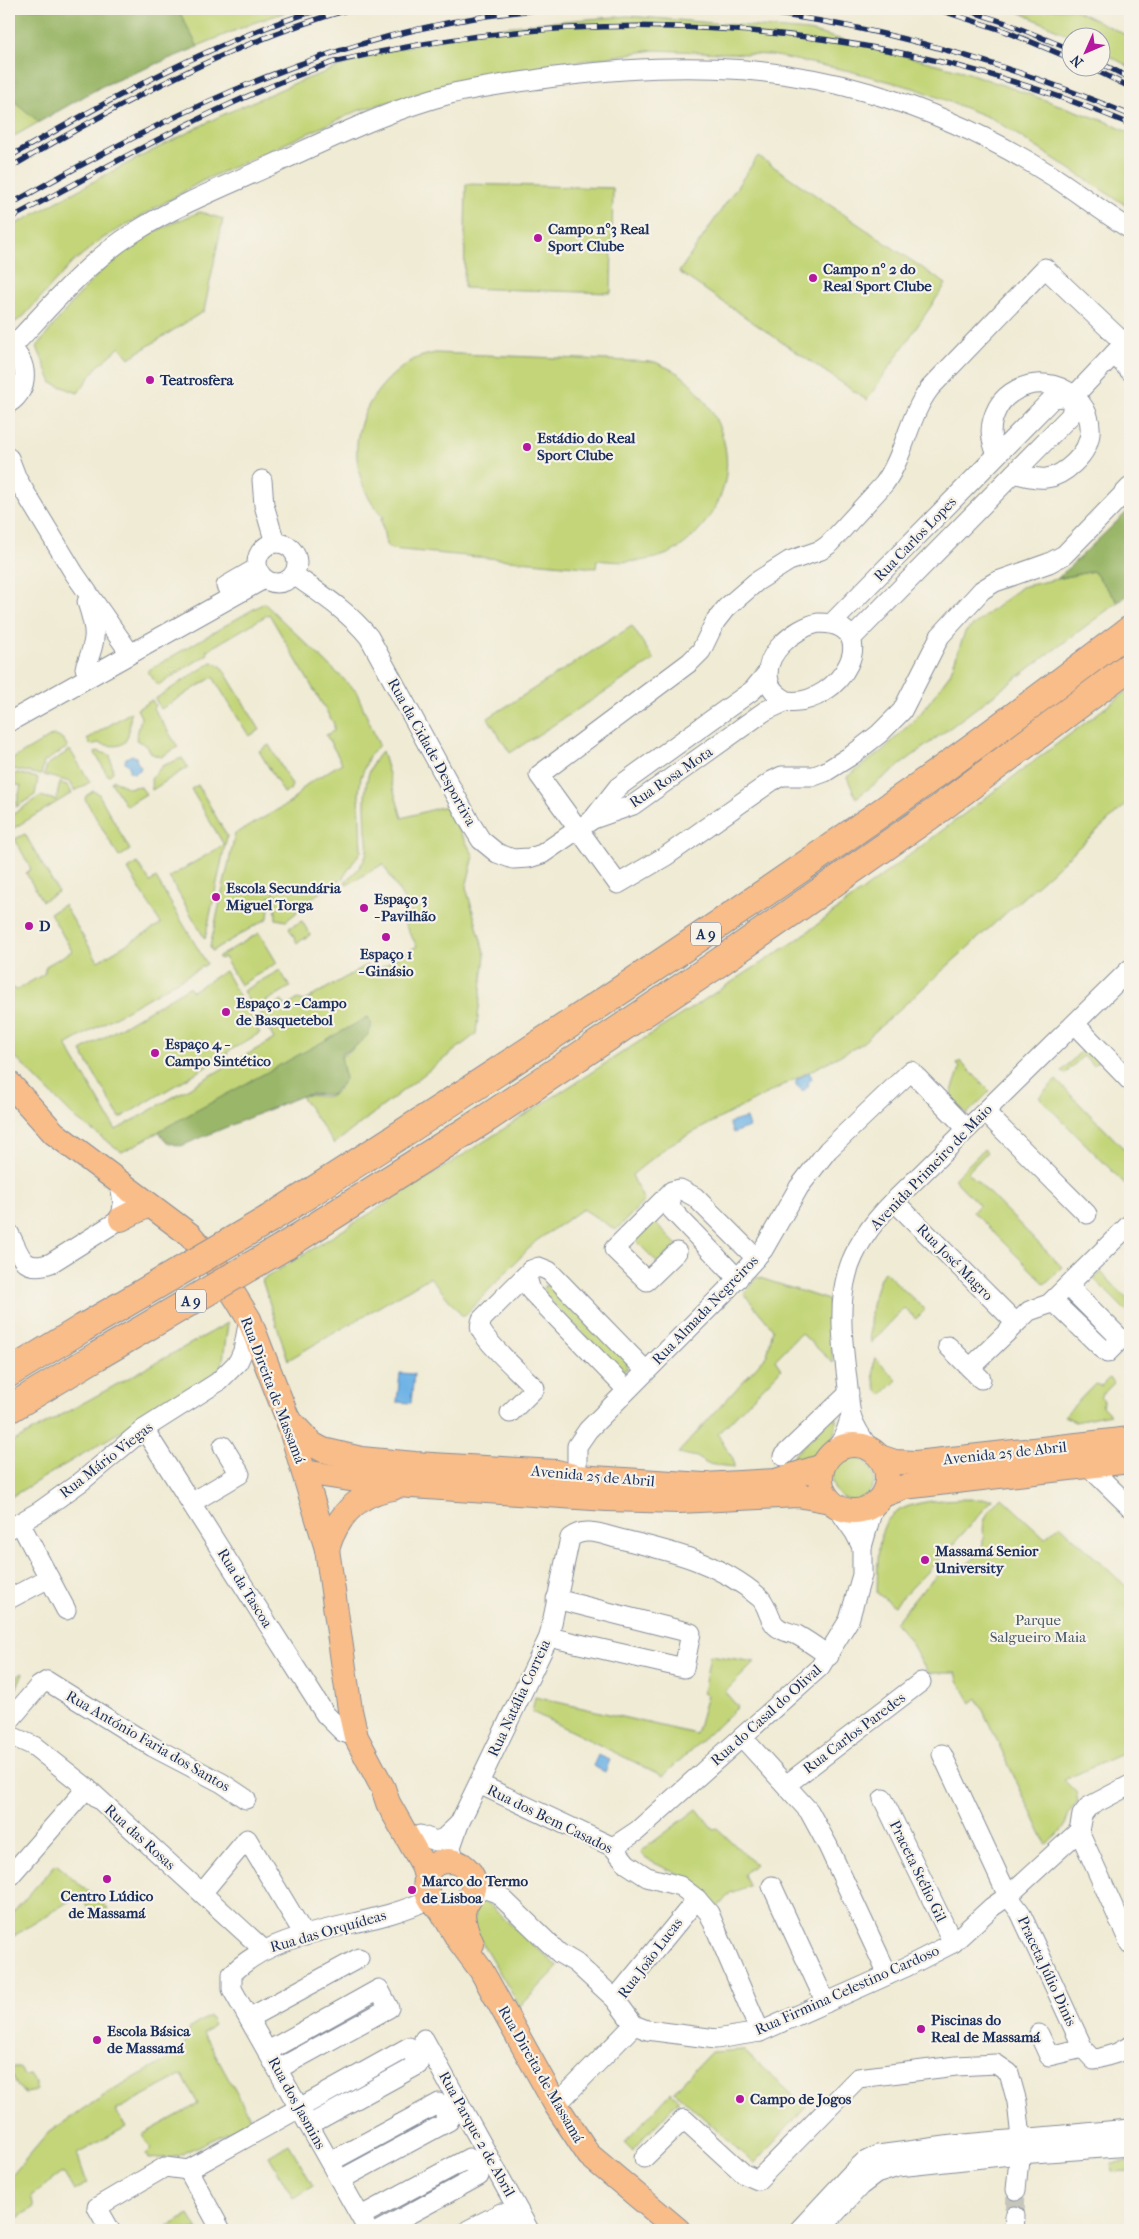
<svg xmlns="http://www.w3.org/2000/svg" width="1139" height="2239" viewBox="0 0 1139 2239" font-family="'IM FELL French Canon',serif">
<rect width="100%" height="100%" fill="#f7f3e8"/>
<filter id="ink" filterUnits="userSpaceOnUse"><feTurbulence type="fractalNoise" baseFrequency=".02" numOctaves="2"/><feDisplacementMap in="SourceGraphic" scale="10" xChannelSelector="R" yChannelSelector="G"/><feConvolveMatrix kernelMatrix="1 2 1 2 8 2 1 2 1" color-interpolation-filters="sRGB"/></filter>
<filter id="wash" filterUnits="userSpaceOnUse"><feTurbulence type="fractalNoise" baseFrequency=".0096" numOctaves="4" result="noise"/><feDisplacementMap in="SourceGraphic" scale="20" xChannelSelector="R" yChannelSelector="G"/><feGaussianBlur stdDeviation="1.12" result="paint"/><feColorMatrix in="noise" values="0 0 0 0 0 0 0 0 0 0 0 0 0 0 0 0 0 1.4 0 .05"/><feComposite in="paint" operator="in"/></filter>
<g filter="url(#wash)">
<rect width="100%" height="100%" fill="#f0ebd4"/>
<g fill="#c3d578" stroke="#6f826b">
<polygon points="9,9 295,9 253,23 102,86 9,139"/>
<polygon points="1013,9 1073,9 1130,37 1130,67 1102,52 1102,38 1072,37"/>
<polygon points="628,16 809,31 963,71 1107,122 1130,133 1130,208 993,119 917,89 850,71 771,55 654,50 473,78 360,110 202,181 100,240 71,264 23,317 9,326 9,228 109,173 220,116 293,84 369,56 471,31 537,23"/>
<polygon points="758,156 946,284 867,400 679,272"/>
<polygon points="466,184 613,188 611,293 464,288"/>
<path d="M200 212 223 219 204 311 129 358 120 347 97 367 78 393 52 383 37 347C62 314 89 280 121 253 141 236 176 221 200 212Z"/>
<path d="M435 353 655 362C663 366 672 369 679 374 690 381 697 391 705 401 733 441 735 486 704 524 695 535 685 545 672 552 649 563 622 563 597 560L596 568 391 549 386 545 381 518H384C379 511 371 504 368 496 341 443 365 389 413 360 419 356 428 355 435 353Z"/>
<polygon points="1093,571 1118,602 856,798 847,777 883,750 921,713 950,674 965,632 1021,587"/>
<polygon points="264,603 356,691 379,745 369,756 361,777 359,793 361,851 342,879 300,905 296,913 286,921 276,919 275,893 270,896 268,918 212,951 210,947 235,834 291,802 306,785 342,763 326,735 334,731 334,724 269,614 206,651 208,654 158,685 147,671"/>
<polygon points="632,626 654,660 510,753 488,718"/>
<polygon points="212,662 221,666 260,730 249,736 213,677 161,709 155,699"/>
<polygon points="1130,689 1130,801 860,1045 669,1145 632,1175 644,1201 616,1230 583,1209 536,1241 463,1317 430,1277 288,1360 262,1280 421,1182 794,942"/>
<polygon points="152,700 155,706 153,708 178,747 161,757 152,754 146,745 136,740 141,717 137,709"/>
<path d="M131 712C128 739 130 752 98 743L91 745 87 739Z"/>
<polygon points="53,735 63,739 68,747 44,762 41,775 14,769 9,773 9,761"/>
<polygon points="269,745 292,785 290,790 284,793 259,751"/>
<polygon points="70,750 90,782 75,791 70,782 44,775 47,765"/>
<polygon points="97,751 110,755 113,772 108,776 95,753"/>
<path d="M382 751 402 818 445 806 474 856 466 887 485 955 476 1034 334 1144 301 1096C311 1094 321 1098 330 1096 334 1095 337 1091 339 1088 348 1078 344 1069 340 1058L356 1046 368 1018 122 1152 75 1118 9 1051V986L16 990 44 974 46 966 72 951 50 913 64 905 98 961 161 924 128 869 138 863 150 882 156 878 207 964 66 1045 116 1130 274 1039 260 1014 282 1001 286 1007 298 999 304 1001 367 965 375 971 417 946 401 918 411 912 383 864 347 885 345 882C353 874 366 863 367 851 368 845 367 838 366 832 365 804 361 772 382 751Z"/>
<polygon points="182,758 188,767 152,790 151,779 162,766"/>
<polygon points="17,773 38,778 35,795 16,807 21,786 9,783 9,778"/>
<polygon points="114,780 128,788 140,786 146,794 126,806 111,782"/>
<polygon points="60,783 67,785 72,793 9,831 9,817 40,796 56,800"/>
<polygon points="198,785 227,836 205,939 169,877 224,845 191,789"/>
<polygon points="93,791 98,793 130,850 119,857 85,799 86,796"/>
<polygon points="25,834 58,892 42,901 26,873 31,869 15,839"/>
<polygon points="302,921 310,935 297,943 289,928"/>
<polygon points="259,933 277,963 240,985 224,957 220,959 218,957"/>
<polygon points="280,970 290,987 253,1009 243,991"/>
<polygon points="225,971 260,1033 227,1052 228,1054 120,1118 81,1051 189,987 192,991"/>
<polygon points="1086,1046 1099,1060 1094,1065 1083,1056 1065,1074 1062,1071"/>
<polygon points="960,1061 990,1091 967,1114 950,1097 960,1068 957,1064"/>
<polygon points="1056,1080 1130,1155 1130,1189 1039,1097"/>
<polygon points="984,1149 987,1152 968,1172 1062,1267 1045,1284 973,1212 979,1205 954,1179"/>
<polygon points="659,1211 662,1214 655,1223 677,1245 658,1263 633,1238"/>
<path d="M884 1271 925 1310 916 1319 904 1308 871 1343C868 1319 872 1292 884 1271Z"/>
<polygon points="1101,1272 1130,1302 1130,1315 1094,1279"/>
<polygon points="757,1277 828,1300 833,1363 801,1333 775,1360 781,1369 718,1434 733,1459 734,1467 707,1464 697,1457 678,1453 767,1355 773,1329 744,1294"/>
<polygon points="551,1285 627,1361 627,1369 621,1371 544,1294 545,1286"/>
<polygon points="228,1323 222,1367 185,1393 9,1498 9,1444"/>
<path d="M875 1358 897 1380 882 1395C872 1389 873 1372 874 1361Z"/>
<polygon points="1109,1378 1114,1383 1100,1397 1104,1401 1102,1406 1110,1414 1075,1421 1064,1416 1095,1384 1101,1386"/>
<polygon points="836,1414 836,1430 822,1453 800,1462 787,1462"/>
<circle cx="853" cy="1479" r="21"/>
<path d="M1001 1497 1045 1538 1060 1525 1130 1590V1750L1064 1780 1076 1792 1078 1802C1068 1809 1069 1817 1064 1827 1059 1834 1053 1839 1046 1844L977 1698 971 1703 958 1680 956 1673H928L909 1639 895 1623 922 1590 947 1566 958 1569C968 1564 983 1554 983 1541 984 1533 982 1527 985 1519 988 1511 996 1503 1001 1497Z"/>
<path d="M993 1499 950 1548 894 1606 877 1593C878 1574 876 1536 887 1521 905 1495 964 1500 993 1499Z"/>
<polygon points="710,1655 755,1662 725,1692 738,1707 663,1776 532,1712 535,1697 696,1734 707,1695 703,1693"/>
<polygon points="23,1673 9,1706 9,1680"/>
<polygon points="697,1809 713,1829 717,1828 755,1864 744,1874 749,1886 730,1893 720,1905 713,1909 692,1881 646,1859 641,1851"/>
<polygon points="56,1864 108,1908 97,1919 79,1895 9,1939 9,1917"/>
<polygon points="479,1896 558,1967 520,2007 472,1926"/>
<polygon points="209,2016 214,2025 204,2033 252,2121 176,2157 148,2159 146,2154 151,2149 142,2135 198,2104 182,2075 115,2111 126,2127 77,2154 87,2183 74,2191 63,2172 31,2196 34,2207 11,2222 9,2230 9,2179 49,2132 117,2087 182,2052 190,2028"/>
<polygon points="743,2050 806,2107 754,2164 674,2091 711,2052"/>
<polygon points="14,2067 20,2067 24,2076 30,2075 36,2083 36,2091 25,2093 18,2087 13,2076 9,2076 9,2069"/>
<polygon points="671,2092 679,2100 632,2151 624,2143"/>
<polygon points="289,2144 313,2186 293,2198 269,2156"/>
<polygon points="1130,2161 1130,2171 1112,2172 1111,2163"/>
<polygon points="189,2215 198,2230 162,2230"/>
</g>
<g fill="#9ab668" stroke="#5a7263">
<polygon points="9,9 178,9 198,47 102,86 39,122 9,97"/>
<polygon points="1130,509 1130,594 1118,602 1093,571 1057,579"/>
<path d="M368 1017C369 1020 373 1024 371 1028 368 1040 350 1049 341 1055L345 1079 332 1095 310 1094 301 1096 181 1146 166 1142 159 1131Z"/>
</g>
<g fill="#70b4e6" stroke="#4672a2">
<polygon points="132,755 136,757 137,762 141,766 140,770 134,773 129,771 129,766 125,762 126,758"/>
<polygon points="809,1072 812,1078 808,1083 808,1087 803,1091 796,1085 796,1080"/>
<polygon points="746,1118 749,1127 733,1133 729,1123"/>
<polygon points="400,1373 414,1374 411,1403 397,1402"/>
<polygon points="598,1755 610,1760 605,1772 593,1766"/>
</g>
</g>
<g filter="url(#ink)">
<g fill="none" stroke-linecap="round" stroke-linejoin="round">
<polyline stroke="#c5c5bc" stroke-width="19" stroke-dasharray="19 9" stroke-linecap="butt" points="1015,2216 1016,2190"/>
<g stroke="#868d99" stroke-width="21">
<g id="minor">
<path d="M1124 343 1045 268 930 388C908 417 905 455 884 484L828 545 821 550 789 561 756 582 726 608 715 622 701 651 690 662 539 775 618 884 666 856 772 781 782 776H814L825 772 852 755 879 734 902 711 940 636 982 590 995 582 1049 563 1064 555 1130 487"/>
<path d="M9 347C29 360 30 390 9 403"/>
<path d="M11 348C49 308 86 263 133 233 177 205 225 186 272 165 330 139 388 110 450 94 484 86 520 82 555 77 664 63 767 62 874 94 937 113 998 141 1054 177 1080 194 1104 213 1130 229"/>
<polyline points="1114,354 1130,371"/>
<path d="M997 454C989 437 989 424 998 407 1002 400 1010 393 1018 389 1066 366 1117 423 1074 463 1053 483 1040 480 1014 473"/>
<polyline points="9,458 17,479 74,573 125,646"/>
<polyline points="262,480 264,505 275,543"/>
<circle cx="277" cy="563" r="20"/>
<path d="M294 575C321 594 348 611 369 637L471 824 481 840 497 853 513 859 529 858 542 854 593 819 633 805 765 711 787 701"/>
<polyline points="226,586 257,568"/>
<path d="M818 623C887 623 840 708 787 701 779 696 771 691 769 681 762 654 795 628 818 623Z"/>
<polyline points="832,623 1053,398 1074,396"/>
<polyline points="851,639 1071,415 1074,396 1130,337"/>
<path d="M85 668C97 639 97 632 87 602"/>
<polyline points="9,722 264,579"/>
<polyline points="593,819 618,787 753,690 768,672"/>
<polyline points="1075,1024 1130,1081"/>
<polyline points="985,1112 1087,1214"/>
<polyline points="672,1191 614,1249 647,1281 677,1252"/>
<polyline points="894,1201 1016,1323"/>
<path d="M9 1233C21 1255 21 1273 51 1263L121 1219 123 1204 120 1184"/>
<polyline points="738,1279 672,1210 669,1197 672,1191 680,1189 695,1197 756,1258"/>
<polyline points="1049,1304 1055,1303 1107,1353 1121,1339 1068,1286"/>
<polyline points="948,1346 981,1379"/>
<polyline points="970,1368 1029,1311 1049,1304 1130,1224"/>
<polyline points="627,1390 531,1291 527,1277 531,1270 539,1267 549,1271 646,1371"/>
<path d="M510 1413 535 1388C524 1377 486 1342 481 1330 479 1326 481 1323 482 1319L531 1270"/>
<polyline points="144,1429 325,1714 343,1732 356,1737"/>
<path d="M869 1448C862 1438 856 1429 852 1418 849 1409 849 1397 848 1388 844 1352 837 1310 847 1274 855 1245 873 1222 894 1201L1130 969"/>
<polyline points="833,1452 844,1437 851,1416"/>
<polyline points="783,1456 849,1393"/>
<polyline points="1087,1465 1130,1507"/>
<polyline points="577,1477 577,1446 588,1430 726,1291 763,1250 799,1187 828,1150 911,1071 967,1129"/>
<polyline points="191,1503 240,1474 223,1446"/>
<polyline points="836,1506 855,1533 862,1547"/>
<polyline points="20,1523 66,1610"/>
<polyline points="9,1529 40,1511 82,1481 144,1429 218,1382 238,1362 243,1351 249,1319"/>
<polyline points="9,1599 49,1578"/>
<polyline points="549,1637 684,1668 691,1633 556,1599"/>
<polyline points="9,1721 39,1686 47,1681 153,1747 222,1783 246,1799"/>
<polyline points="9,1735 34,1746 87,1788 264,1950"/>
<polyline points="742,1737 809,1811 828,1846 888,1975"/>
<polyline points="942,1754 1008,1896 1020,1912 1083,2048"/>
<polyline points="479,1784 613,1847 627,1864 647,1877 680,1886 697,1899 709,1913 760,2032"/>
<polyline points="786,1785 921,1682"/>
<polyline points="883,1799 953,1943"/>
<polyline points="1079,1831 1130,1944"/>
<polyline points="1079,1831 1082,1815 1088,1807 1130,1785"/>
<polyline points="420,1835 436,1841 444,1838 459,1824"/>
<polyline points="613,1847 637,1831 820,1667 849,1620 862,1575 862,1547 874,1505"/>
<path d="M455 1862 451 1847 459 1824 549 1637 570 1538C585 1526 603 1535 620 1539 670 1551 719 1562 759 1597 768 1604 768 1619 776 1626 781 1631 791 1633 797 1635 808 1641 819 1649 829 1656"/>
<polyline points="9,1877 87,1788"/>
<polyline points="473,1881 480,1887 497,1893 559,1953 576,1963 615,1999 634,2025 556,2105"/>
<polyline points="772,1886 826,2003"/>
<polyline points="202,1893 247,1839 305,1936"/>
<polyline points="615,1999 697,1899"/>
<polyline points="249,2018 359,1958"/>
<polyline points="634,2025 647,2030 716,2039 760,2032 906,1967 953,1943 992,1907 1008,1896 1079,1831"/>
<polyline points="1039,2034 1049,2056 1083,2048 1094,2060 1117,2053 1130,2046"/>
<polyline points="424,2039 529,2230"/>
<polyline points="268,2051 379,1989 389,2008 278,2069"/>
<polyline points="644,2158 684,2119 744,2174 758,2180 858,2078 956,2066 996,2064 1009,2073 1017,2102 1021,2138 1016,2190"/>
<polyline points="330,2162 439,2103 449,2121 340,2180"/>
<polyline points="188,2170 221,2230"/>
<polyline points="361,2216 469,2158 479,2176 380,2230"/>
<polyline points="110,2230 97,2207 165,2167 188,2170 409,2047 418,2065 309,2125"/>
<path d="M368 2230 232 1989V1974C279 1925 371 1929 429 1899"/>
<polyline points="468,2230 501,2213 510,2230"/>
<polyline points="799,2230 850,2175 864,2162 878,2155 953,2145 1130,2129"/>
<polyline points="820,2230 860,2186 876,2174 898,2167 1020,2154 1130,2146"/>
<polyline points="1014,2230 1015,2216"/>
</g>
</g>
<g stroke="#868d99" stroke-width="26">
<g id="major">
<polyline points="9,1083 54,1133 190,1235 215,1264 249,1319 287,1417 327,1549 350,1710 356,1737 383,1788 388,1803 423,1865 426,1877"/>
<polyline points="121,1219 148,1205"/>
<polyline points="291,1422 312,1444 323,1450 361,1459 415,1464 557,1472 577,1477 704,1485 776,1481 823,1466"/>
<circle cx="854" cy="1478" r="33"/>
<polyline points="880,1457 895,1462 916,1463 1130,1439"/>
<polyline points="304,1472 382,1484 607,1499 679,1501 798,1495 830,1501"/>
<polyline points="883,1495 904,1487 1130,1461"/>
<path d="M327 1549C337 1516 358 1493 393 1488"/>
<path d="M469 1900C431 1936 405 1862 448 1861 455 1861 462 1864 466 1868 485 1886 464 1897 463 1914 463 1924 468 1934 472 1944"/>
<polyline points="440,1908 458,1939 481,1970 556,2105 589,2155 678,2230"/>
</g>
</g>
<g stroke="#868d99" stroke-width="30">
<g id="highway">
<path d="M269 1219C489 1079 706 936 919 786 991 735 1060 682 1130 630"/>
<polyline points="285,1246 487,1118 711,968 939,809 1130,666"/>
<polyline points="9,1373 83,1328"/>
<polyline points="9,1409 97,1356"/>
</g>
</g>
<use href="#minor" stroke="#fff" stroke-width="19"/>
<use href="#major" stroke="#f8bd89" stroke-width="24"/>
<use href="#highway" stroke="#f8bd89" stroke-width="28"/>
<g stroke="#1b2f5e" stroke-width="5.5">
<g id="rail">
<path d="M736 9C872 23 1004 62 1130 115"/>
<polyline points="936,9 1005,31 1072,59"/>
<polyline points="964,9 1006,23 1072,50"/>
<polyline points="1102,64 1130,78"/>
<polyline points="1091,68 1130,87"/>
<path d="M9 157C109 100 210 42 321 9"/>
<path d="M9 168C118 105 227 44 350 9"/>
<path d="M9 205C182 107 345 26 546 9"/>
<path d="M9 219C115 163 220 101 334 62 598 0 878 18 1130 124"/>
</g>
</g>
<use href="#rail" stroke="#f7f3e8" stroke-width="4" stroke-dasharray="11" stroke-linecap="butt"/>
<g stroke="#868d99" stroke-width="30" stroke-linecap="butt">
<g id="highway-bridge">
<polyline points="83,1328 269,1219"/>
<polyline points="97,1356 285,1246"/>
</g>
</g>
<use href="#highway-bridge" stroke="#f8bd89" stroke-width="28"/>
</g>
</g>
<g fill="#b5179e" stroke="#f7f3e8" stroke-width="2">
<circle cx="538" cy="238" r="5"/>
<circle cx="813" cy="278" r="5"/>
<circle cx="150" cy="380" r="5"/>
<circle cx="527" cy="447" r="5"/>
<circle cx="216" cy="897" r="5"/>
<circle cx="364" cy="908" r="5"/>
<circle cx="29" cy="926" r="5"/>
<circle cx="386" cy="937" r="5"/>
<circle cx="226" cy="1012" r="5"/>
<circle cx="155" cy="1053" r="5"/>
<circle cx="925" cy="1560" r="5"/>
<circle cx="107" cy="1879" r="5"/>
<circle cx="412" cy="1890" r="5"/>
<circle cx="921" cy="2029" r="5"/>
<circle cx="97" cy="2040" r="5"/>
<circle cx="740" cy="2099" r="5"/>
</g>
<g text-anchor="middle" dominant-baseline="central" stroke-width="4.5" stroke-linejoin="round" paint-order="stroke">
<g fill="#f7f3e8" stroke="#5d6a87" stroke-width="1">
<rect x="691" y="922.5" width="30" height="23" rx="4"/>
<rect x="176" y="1289.5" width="30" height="23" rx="4"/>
</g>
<g font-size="14" font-weight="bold" fill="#1b2f5e">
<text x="706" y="934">A 9</text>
<text x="191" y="1301">A 9</text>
</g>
<g font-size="15" font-weight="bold" fill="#1b2f5e" stroke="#f7f3e8" text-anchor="start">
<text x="548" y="229">Campo nº3 Real<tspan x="548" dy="17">Sport Clube</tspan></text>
<text x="823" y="269">Campo nº 2 do<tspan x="823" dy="17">Real Sport Clube</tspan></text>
<text x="160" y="380">Teatrosfera</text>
<text x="537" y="438">Estádio do Real<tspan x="537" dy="17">Sport Clube</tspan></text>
<text x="226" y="888">Escola Secundária<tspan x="226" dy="17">Miguel Torga</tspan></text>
<text x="374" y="899">Espaço 3<tspan x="374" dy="17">- Pavilhão</tspan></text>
<text x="39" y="926">D</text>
<text x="386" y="954" text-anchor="middle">Espaço 1<tspan x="386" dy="17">- Ginásio</tspan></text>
<text x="236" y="1003">Espaço 2 - Campo<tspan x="236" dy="17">de Basquetebol</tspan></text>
<text x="165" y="1044">Espaço 4 -<tspan x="165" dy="17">Campo Sintético</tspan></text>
<text x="935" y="1551">Massamá Senior<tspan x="935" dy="17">University</tspan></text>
<text x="422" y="1881">Marco do Termo<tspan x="422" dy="17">de Lisboa</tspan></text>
<text x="107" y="1896" text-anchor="middle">Centro Lúdico<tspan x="107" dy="17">de Massamá</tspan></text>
<text x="931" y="2020">Piscinas do<tspan x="931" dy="17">Real de Massamá</tspan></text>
<text x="107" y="2031">Escola Básica<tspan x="107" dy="17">de Massamá</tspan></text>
<text x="750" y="2099">Campo de Jogos</text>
</g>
<g font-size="15" fill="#1b2f5e" stroke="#f7f3e8">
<text transform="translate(915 539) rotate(-46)">Rua Carlos Lopes</text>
<text transform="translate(432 752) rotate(61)">Rua da Cidade Desportiva</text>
<text transform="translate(671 777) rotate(-34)">Rua Rosa Mota</text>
<text transform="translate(931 1167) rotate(-46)">Avenida Primeiro de Maio</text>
<text transform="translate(955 1262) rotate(45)">Rua José Magro</text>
<text transform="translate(705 1310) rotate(-46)">Rua Almada Negreiros</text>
<text transform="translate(273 1390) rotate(69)">Rua Direita de Massamá</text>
<text transform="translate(1005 1453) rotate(-6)">Avenida 25 de Abril</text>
<text transform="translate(106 1460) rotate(-38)">Rua Mário Viegas</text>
<text transform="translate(593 1476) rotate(5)">Avenida 25 de Abril</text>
<text transform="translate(245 1588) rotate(58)">Rua da Tascoa</text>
<text transform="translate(519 1698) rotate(-65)">Rua Natália Correia</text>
<text transform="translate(766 1715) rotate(-42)">Rua do Casal do Olival</text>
<text transform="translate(854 1733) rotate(-37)">Rua Carlos Paredes</text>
<text transform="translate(148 1741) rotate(30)">Rua António Faria dos Santos</text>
<text transform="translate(550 1819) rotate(26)">Rua dos Bem Casados</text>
<text transform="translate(140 1837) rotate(42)">Rua das Rosas</text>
<text transform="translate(918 1871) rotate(64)">Praceta Stélio Gil</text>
<text transform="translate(328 1931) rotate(-16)">Rua das Orquídeas</text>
<text transform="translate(650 1958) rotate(-53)">Rua João Lucas</text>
<text transform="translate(1047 1971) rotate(65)">Praceta Júlio Dinis</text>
<text transform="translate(847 1990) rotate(-24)">Rua Firmina Celestino Cardoso</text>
<text transform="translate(541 2074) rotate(60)">Rua Direita de Massamá</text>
<text transform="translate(297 2103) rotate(61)">Rua dos Jasmins</text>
<text transform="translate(477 2134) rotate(61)">Rua Parque 2 de Abril</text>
</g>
<g font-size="15" fill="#455864" stroke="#f7f3e8">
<text x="1038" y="1620">Parque<tspan x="1038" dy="17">Salgueiro Maia</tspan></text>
</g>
</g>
<rect width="1139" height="2239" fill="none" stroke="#f7f3e8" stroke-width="30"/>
<g transform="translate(1086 52) rotate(225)"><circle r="24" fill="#f7f3e8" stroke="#9fa5b1"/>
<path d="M0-4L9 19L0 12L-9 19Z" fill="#b5179e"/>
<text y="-8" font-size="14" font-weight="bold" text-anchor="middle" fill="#1b2f5e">N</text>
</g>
</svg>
